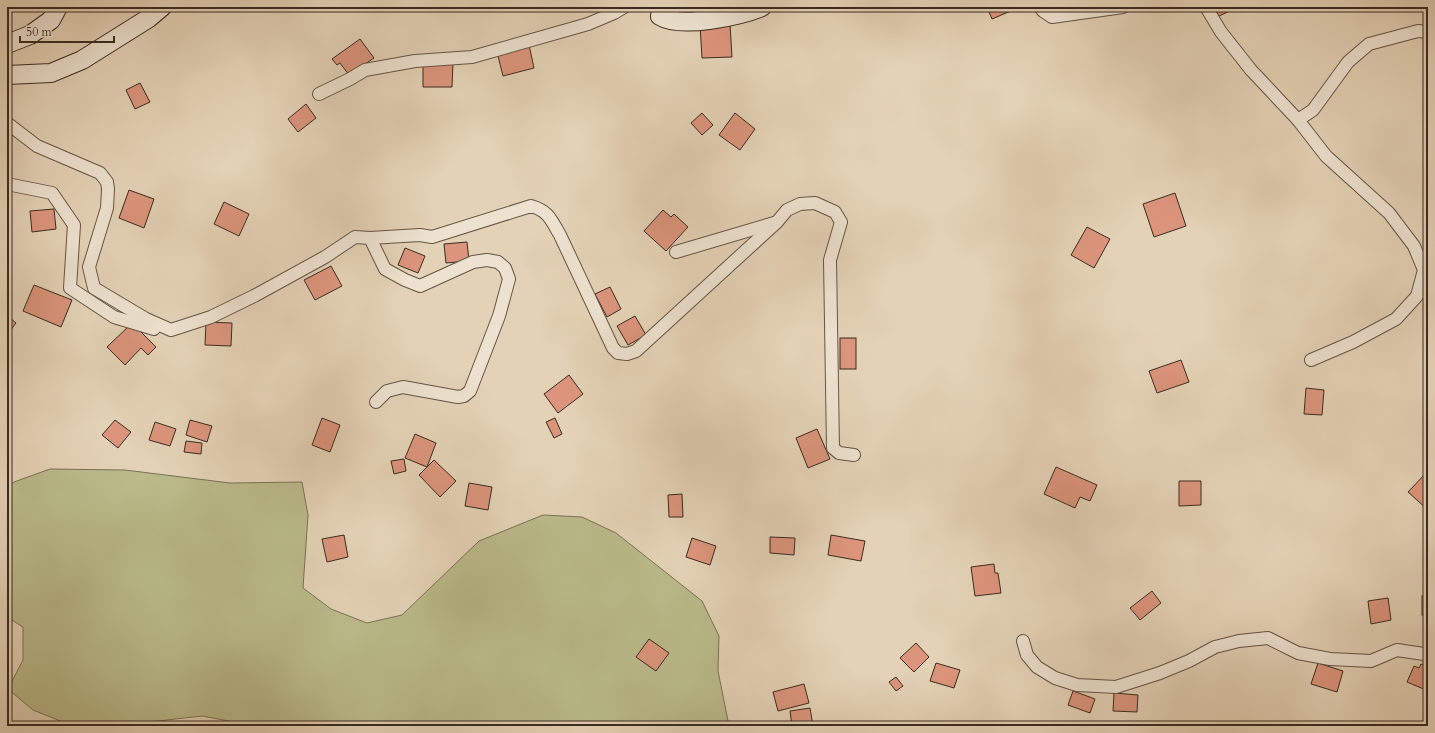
<svg xmlns="http://www.w3.org/2000/svg" width="1435" height="733" viewBox="0 0 1435 733" font-family="Cardo,serif">
<rect width="100%" height="100%" fill="#e4d2b6"/>
<filter id="stains"><feTurbulence type="fractalNoise" baseFrequency=".005" numOctaves="4"/><feColorMatrix values="0 0 0 0 .2 0 0 0 0 .09 0 0 0 0 .02 0 0 0 .5 -.17"/></filter>
<radialGradient id="worn" r=".72"><stop offset=".6" stop-color="#630" stop-opacity="0"/><stop offset="1" stop-color="#630" stop-opacity=".3"/></radialGradient>
<polygon fill="#baba8a" stroke="#7a7256" points="50,469 125,470 230,483 302,482 308,515 303,588 331,609 367,623 402,615 479,541 543,515 582,517 616,533 702,601 719,636 718,671 729,726 242,726 234,722 202,716 114,726 86,726 63,722 33,710 8,689 23,660 23,627 7,617 7,487 14,482"/>
<g fill="#dc957c" stroke="#3a2b21">
<polygon points="987,7 1012,7 1013,10 992,19"/>
<polygon points="1212,7 1238,7 1217,17"/>
<polygon points="730,24 732,57 702,58 700,25"/>
<polygon points="360,39 374,58 349,75 340,63 337,65 332,59"/>
<polygon points="529,45 534,68 503,76 497,52"/>
<polygon points="423,62 453,62 452,87 423,87"/>
<polygon points="140,83 150,102 135,109 126,90"/>
<polygon points="306,104 316,118 298,132 288,119"/>
<polygon points="702,113 713,125 702,135 691,123"/>
<polygon points="735,113 755,129 740,150 719,135"/>
<polygon points="129,190 154,199 144,228 119,218"/>
<polygon points="1175,193 1186,226 1154,237 1143,204"/>
<polygon points="224,202 249,214 239,236 214,224"/>
<polygon points="54,209 56,229 32,232 30,211"/>
<polygon points="663,210 671,217 674,214 688,227 666,251 644,231"/>
<polygon points="1087,227 1110,239 1094,268 1071,255"/>
<polygon points="467,242 469,261 446,263 444,244"/>
<polygon points="405,248 425,256 418,273 398,265"/>
<polygon points="331,266 342,286 315,300 304,280"/>
<polygon points="34,285 72,300 61,327 23,311"/>
<polygon points="610,287 621,309 607,317 595,294"/>
<polygon points="7,315 16,323 7,335"/>
<polygon points="635,316 646,335 628,345 617,326"/>
<polygon points="206,322 232,323 231,346 205,345"/>
<polygon points="132,323 156,347 148,355 141,348 125,365 107,347"/>
<rect x="840" y="338" width="16" height="31"/>
<polygon points="1181,360 1189,382 1157,393 1149,371"/>
<polygon points="569,375 583,394 558,413 544,394"/>
<polygon points="1306,388 1324,390 1322,415 1304,414"/>
<polygon points="322,418 340,425 330,452 312,445"/>
<polygon points="555,418 562,434 554,438 546,422"/>
<polygon points="115,420 131,432 118,448 102,435"/>
<polygon points="190,420 212,426 207,442 186,435"/>
<polygon points="155,422 176,429 170,446 149,440"/>
<polygon points="817,429 830,459 808,468 796,438"/>
<polygon points="415,434 436,443 427,467 405,458"/>
<polygon points="186,441 202,443 201,454 184,452"/>
<polygon points="404,459 406,471 394,474 391,461"/>
<polygon points="434,460 456,481 440,497 419,475"/>
<polygon points="1056,467 1097,485 1090,501 1080,497 1075,508 1044,494"/>
<polygon points="1427,472 1428,473 1428,510 1408,492"/>
<polygon points="1179,481 1201,481 1201,505 1179,506"/>
<polygon points="469,483 492,487 488,510 465,506"/>
<polygon points="682,494 683,517 669,517 668,495"/>
<polygon points="344,535 348,557 327,562 322,539"/>
<polygon points="831,535 865,541 861,561 828,555"/>
<polygon points="770,537 795,538 794,555 770,553"/>
<polygon points="692,538 716,546 710,565 686,557"/>
<polygon points="994,564 995,573 998,573 1001,593 975,596 971,567"/>
<polygon points="1152,591 1161,603 1140,620 1130,608"/>
<rect x="1422" y="596" width="6" height="19"/>
<polygon points="1388,598 1391,620 1371,624 1368,601"/>
<polygon points="649,639 669,653 656,671 636,657"/>
<polygon points="916,643 929,657 914,672 900,658"/>
<polygon points="936,663 960,670 954,688 930,681"/>
<polygon points="1318,663 1343,671 1337,692 1311,684"/>
<polygon points="1421,664 1428,667 1428,685 1426,690 1407,682 1414,666 1419,668"/>
<polygon points="896,677 903,686 896,691 889,682"/>
<polygon points="804,684 809,703 778,711 773,692"/>
<polygon points="1073,691 1095,699 1090,713 1068,705"/>
<polygon points="1114,693 1138,695 1137,712 1113,711"/>
<polygon points="810,708 813,726 792,726 790,711"/>
</g>
<g fill="none" stroke-linecap="round" stroke-linejoin="round">
<g stroke="#645546" stroke-width="14">
<g id="street">
<polyline points="1040,7 1043,11 1052,17 1123,7"/>
<polyline points="1206,7 1221,32 1251,70 1298,120 1326,156 1389,213 1414,246 1424,270 1417,296 1396,319 1353,342 1311,360"/>
<polyline points="319,94 350,79 365,70 415,61 472,57 588,24 614,13 624,7"/>
<polyline points="1298,120 1313,110 1348,62 1369,44 1418,31 1428,32"/>
<polyline points="7,123 37,146 100,173 107,182 108,189 107,208 89,267 94,288 146,319 171,330 211,317 254,296 325,257 355,237 370,238 385,269 405,280 420,286 473,262 487,260 498,262 505,268 509,279 499,316 470,391 464,396 458,397 403,387 387,391 376,402"/>
<polyline points="7,184 52,193 74,225 70,288 114,317 154,329"/>
<path d="M370 238 420 235 432 237 531 206C549 211 551 220 560 235L613 348 618 353 627 354 636 351 777 222 787 210 800 204 815 203 835 212 841 222 830 260 833 448 839 453 854 455"/>
<polyline points="676,252 774,223"/>
<polyline points="1023,641 1027,655 1037,667 1055,678 1077,685 1116,687 1160,673 1189,661 1215,647 1239,641 1268,638 1298,653 1330,659 1371,661 1397,650 1424,654 1428,657"/>
</g>
</g>
<g stroke="#3a2b21" stroke-width="20">
<g id="secondary">
<path d="M666 7 661 11 660 16C681 29 740 16 762 7"/>
<polyline points="7,44 30,35 51,20 58,7"/>
<polyline points="7,75 51,73 82,60 149,18 162,7"/>
</g>
</g>
<use href="#street" stroke="#ede2d0" stroke-width="12"/>
<use href="#secondary" stroke="#ede2d0" stroke-width="18"/>
</g>
<rect width="1435" height="733" fill="none" stroke="#e4d2b6" stroke-width="24"/>
<rect x="8" y="8" width="1419" height="717" fill="none" stroke="#3a2b21" stroke-width="2"/>
<rect x="12" y="12" width="1411" height="709" fill="none" stroke="#3a2b21"/>
<path d="M20 36v6h94v-6" fill="none" stroke="#3a2b21" stroke-width="2"/>
<text x="26" y="36" font-size="12" fill="#3a2b21" stroke="#ede2d0" stroke-width="3" paint-order="stroke">50 m</text>
<rect width="100%" height="100%" filter="url(#stains)"/>
<rect width="100%" height="100%" fill="url(#worn)"/>
</svg>
